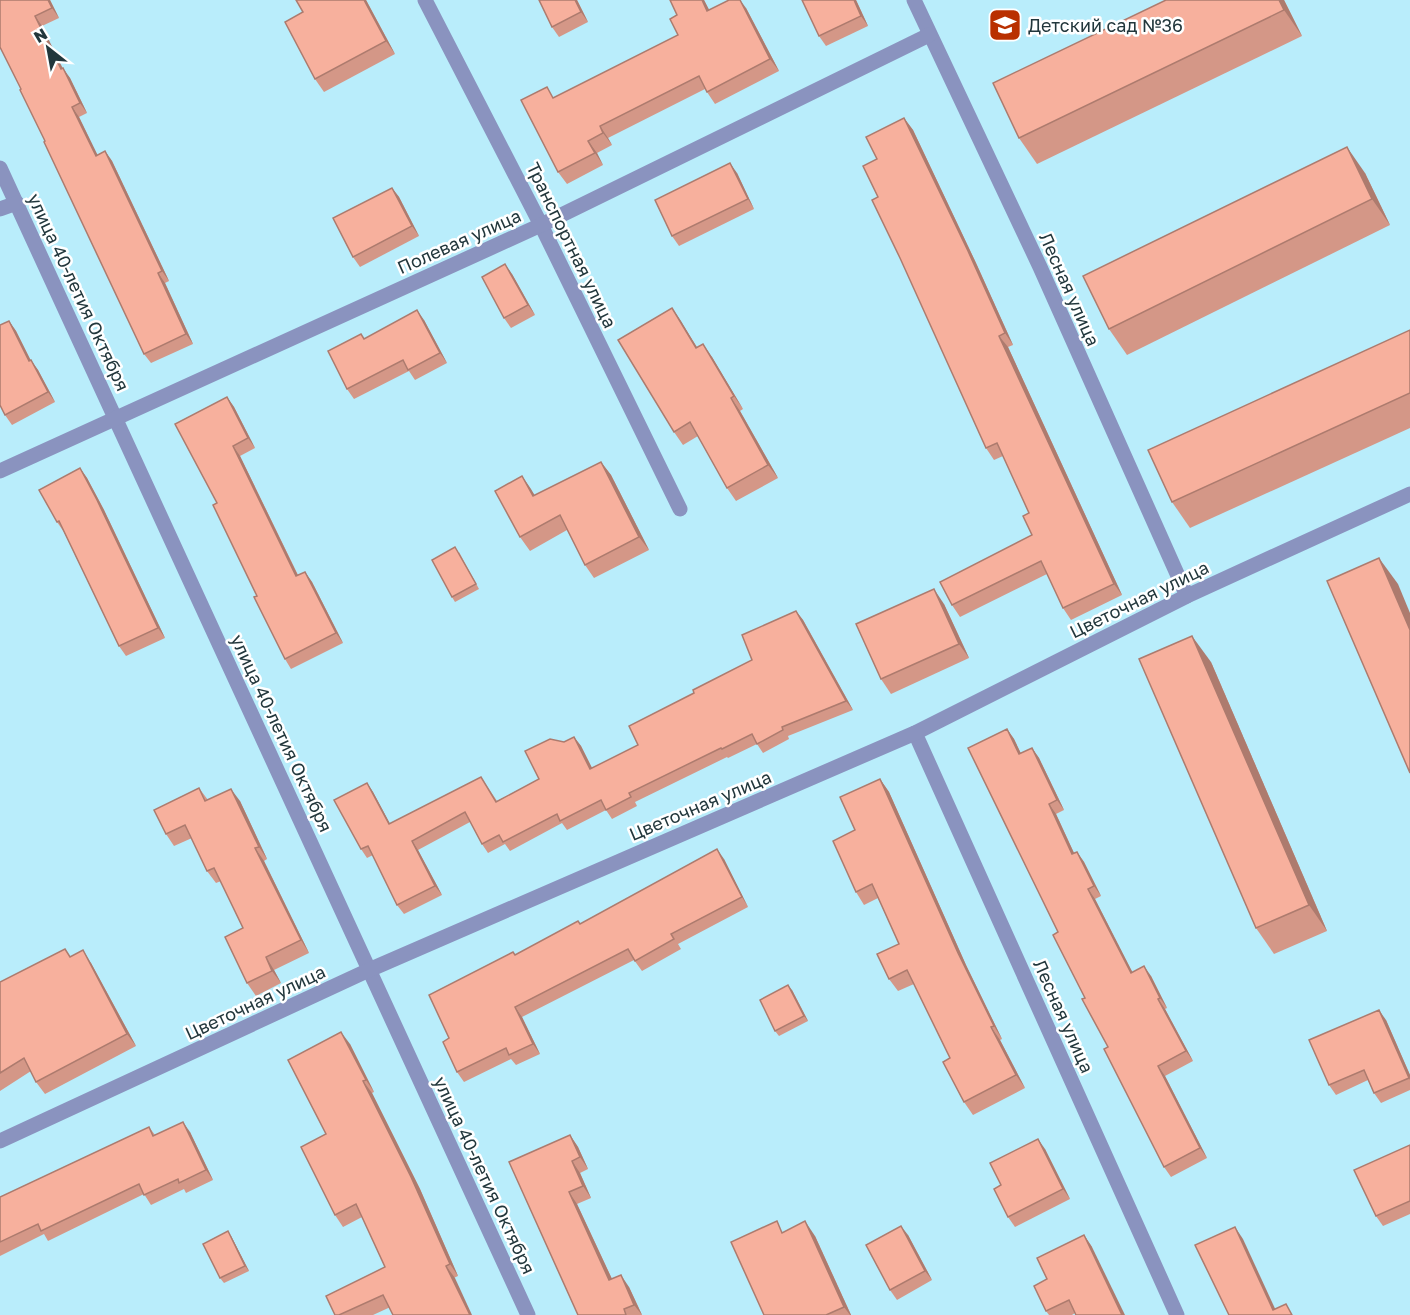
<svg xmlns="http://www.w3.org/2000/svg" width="1410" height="1315" viewBox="0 0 1410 1315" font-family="'Golos Text',sans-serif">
<rect width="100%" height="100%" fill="#b9edfb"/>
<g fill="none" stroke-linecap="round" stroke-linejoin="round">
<g stroke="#8a93bf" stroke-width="15">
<polyline points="425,0 541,225 680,509"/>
<polyline points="914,0 1040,267 1187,596"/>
<polyline points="0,168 528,1315"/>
<polyline points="0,209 17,203"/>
<polyline points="0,471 541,225 929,35"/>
<polyline points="915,733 1177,1315"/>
<polyline points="0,1141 369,970 915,733 1187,596 1410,494"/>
</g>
</g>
<g fill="#d49787">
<polygon points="50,0 59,18 42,26 62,69 70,78 87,113 79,117 97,155 105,151 112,161 169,281 165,283 193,344 151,363 144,354 21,89 0,47"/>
<polygon points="366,0 395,54 324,92 315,79 303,12"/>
<polygon points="577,0 588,22 559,37 552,27"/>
<polygon points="704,0 709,10 746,8 779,71 715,104 705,89 608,138 612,145 597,153 603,165 567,184 558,172 554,98 678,35"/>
<polygon points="856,0 868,26 826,46 819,36"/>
<polygon points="1166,0 1284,0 1302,36 1037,164 1019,138"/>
<polygon points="904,118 913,130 976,263 1013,345 1008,347 1122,595 1071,620 1063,608 1047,574 960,617 952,605 1032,535 1029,513 1003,456 994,460 986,448 878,197"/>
<polygon points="737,173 754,209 679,246 672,236"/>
<polygon points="1365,173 1390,225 1127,355 1109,329"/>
<polygon points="392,188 399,197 419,236 360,267 353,257"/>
<polygon points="512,274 535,315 511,328 504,318"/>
<polygon points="672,308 697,347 712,357 743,409 740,411 778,478 736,501 727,488 698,436 683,445 674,432"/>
<polygon points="424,320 447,363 415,380 409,371 354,399 347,389 364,339"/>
<polygon points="9,321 16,331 31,361 38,370 55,402 12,425 5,415"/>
<polygon points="1410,330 1410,428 1190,528 1172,502"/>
<polygon points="227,397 234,407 255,448 240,456 298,575 305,572 312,582 343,643 291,669 285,659 217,503"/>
<polygon points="601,462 611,475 649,550 594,578 585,565 567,530 530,551 520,537 522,476 535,496"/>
<polygon points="80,468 87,478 104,510 165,638 126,656 119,646 64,532 57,522"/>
<polygon points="459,552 479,589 455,602 452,597"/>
<polygon points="944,604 969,658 891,694 881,679"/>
<polygon points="796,611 803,620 853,710 788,736 789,739 763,753 757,744 728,758 727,757 635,802 637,806 612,819 606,810 567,830 562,823 510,851 505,844 488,853 482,844 470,822 418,850 442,895 404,914 397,905 373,855 367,858 361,849 367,783 373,792 390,824 481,777 497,801 539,779 564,742 574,737 581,746 592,768 638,745 694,693 752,660"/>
<polygon points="1211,662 1327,931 1274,954 1256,928"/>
<polygon points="1007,729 1014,739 1021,754 1032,748 1039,758 1064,810 1056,814 1074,853 1077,852 1084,862 1101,896 1095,899 1132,972 1151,976 1167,1008 1165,1009 1193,1061 1165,1076 1207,1158 1171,1177 1164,1167 1085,998 1058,932"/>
<polygon points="880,779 889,792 966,965 1002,1039 1000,1040 1025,1088 973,1115 964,1102 950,1058 914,984 898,991 889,979 899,944 878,898 864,905 856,892 855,830"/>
<polygon points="199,788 208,800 240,801 267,859 264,861 309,953 274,970 281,983 256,996 247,983 243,928 221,881 216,883 207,871 192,838 174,846 166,834"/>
<polygon points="724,859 748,907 678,944 681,949 642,971 634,960 522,1017 540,1054 516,1065 511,1059 464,1082 457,1072 449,1038 515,955"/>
<polygon points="71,956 91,963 136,1046 45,1094 36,1082 31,1071 0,1091 0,982"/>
<polygon points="792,990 808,1021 779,1036 775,1031"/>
<polygon points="1386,1020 1410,1075 1410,1090 1381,1103 1374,1093 1368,1080 1336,1095 1329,1085"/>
<polygon points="350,1044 374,1092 372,1093 420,1189 458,1276 373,1315 335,1315 385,1267 362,1217 343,1227 335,1215 326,1134"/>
<polygon points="149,1127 155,1135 190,1132 213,1180 186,1193 184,1189 151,1205 144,1194 48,1241 44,1234 0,1256 0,1197"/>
<polygon points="570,1135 578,1147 588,1169 580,1173 591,1198 577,1204 612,1279 629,1287 642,1315 578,1315 509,1162"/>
<polygon points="1410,1145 1410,1214 1383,1226 1376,1216"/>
<polygon points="1045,1149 1070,1199 1015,1227 1008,1217 1001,1185"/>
<polygon points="784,1232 815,1236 851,1315 764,1315"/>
<polygon points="908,1235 932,1280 897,1300 890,1290"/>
<polygon points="1084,1235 1092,1247 1075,1313 1072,1315 1049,1315 1046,1311 1047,1279"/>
<polygon points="231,1236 249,1271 224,1283 220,1278"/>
</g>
<g fill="#ad7b6e">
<polygon points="48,0 50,0 59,18 52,8"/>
<polygon points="364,0 366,0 395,54 386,41"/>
<polygon points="575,0 577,0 588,22 581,12"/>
<polygon points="702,0 704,0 716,23 707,11"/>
<polygon points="740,0 746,8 779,71 770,59"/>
<polygon points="854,0 856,0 868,26 861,16"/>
<polygon points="1279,0 1284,0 1302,36 1284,10"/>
<polygon points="35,16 42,26 68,79 61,69"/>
<polygon points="63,68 70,78 87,113 80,103"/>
<polygon points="72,107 79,117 103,166 96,156"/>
<polygon points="904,118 913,130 976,263 1013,345 1005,333"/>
<polygon points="600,126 608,138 612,145 603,133"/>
<polygon points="588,141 597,153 603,165 595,153"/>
<polygon points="1347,147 1365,173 1390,225 1372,199"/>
<polygon points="105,151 112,161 169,281 162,271"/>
<polygon points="730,163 737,173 754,209 748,199"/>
<polygon points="392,188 399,197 419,236 412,226"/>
<polygon points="505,264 512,274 535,315 528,305"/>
<polygon points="158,273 165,283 193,344 186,334"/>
<polygon points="672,308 681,321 705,361 696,348"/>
<polygon points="417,310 424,320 447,363 440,353"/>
<polygon points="9,321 16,331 36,371 29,361"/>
<polygon points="999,336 1008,347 1122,595 1114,584"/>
<polygon points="703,344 712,357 743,409 734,396"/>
<polygon points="31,360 38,370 55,402 48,392"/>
<polygon points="227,397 234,407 255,448 248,438"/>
<polygon points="731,398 740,411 778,478 768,465"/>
<polygon points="233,446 240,456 303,586 296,576"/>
<polygon points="601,462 611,475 649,550 639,537"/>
<polygon points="80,468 87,478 104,510 165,638 158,628"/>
<polygon points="522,476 531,489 543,510 533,496"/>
<polygon points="1379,558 1398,584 1410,613 1410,630"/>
<polygon points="305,572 312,582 343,643 336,633"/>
<polygon points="934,589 944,604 969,658 959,644"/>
<polygon points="796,611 803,620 853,710 846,701"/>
<polygon points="1192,636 1211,662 1327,931 1309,905"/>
<polygon points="1007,729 1014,739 1026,764 1019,754"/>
<polygon points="574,737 581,746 597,778 590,769"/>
<polygon points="1032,748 1039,758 1064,810 1057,800"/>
<polygon points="880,779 889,792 966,965 1002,1039 994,1026 958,953"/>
<polygon points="367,783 373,792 395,833 389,824"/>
<polygon points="231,789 240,801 267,859 259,847"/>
<polygon points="1049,804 1056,814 1079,864 1072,854"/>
<polygon points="412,841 418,850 442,895 435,886"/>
<polygon points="255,848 264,861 309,953 301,940"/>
<polygon points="717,849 724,859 748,907 742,897"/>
<polygon points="1077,852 1084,862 1101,896 1094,886"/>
<polygon points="1088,889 1095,899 1138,983 1131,973"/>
<polygon points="83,950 91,963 136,1046 127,1034"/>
<polygon points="266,957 274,970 281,983 272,971"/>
<polygon points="1144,966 1151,976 1167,1008 1160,998"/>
<polygon points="788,985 792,990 808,1021 804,1016"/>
<polygon points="1158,999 1165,1009 1193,1061 1186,1051"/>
<polygon points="515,1007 522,1017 540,1054 533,1044"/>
<polygon points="1379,1010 1386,1020 1410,1075 1410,1080"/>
<polygon points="991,1027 1000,1040 1025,1088 1016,1075"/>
<polygon points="341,1032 350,1044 374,1092 366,1080"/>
<polygon points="1158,1066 1165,1076 1207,1158 1200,1148"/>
<polygon points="363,1081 372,1093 420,1189 458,1276 450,1264"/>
<polygon points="183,1122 190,1132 213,1180 206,1170"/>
<polygon points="570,1135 578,1147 588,1169 580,1157"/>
<polygon points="1038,1139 1045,1149 1070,1199 1063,1189"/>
<polygon points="572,1161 580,1173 591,1198 583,1186"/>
<polygon points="569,1192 577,1204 618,1292 609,1280"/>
<polygon points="805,1221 815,1236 851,1315 850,1315 844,1307"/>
<polygon points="901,1226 908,1235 932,1280 925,1271"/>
<polygon points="1235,1227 1243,1239 1278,1315 1273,1310"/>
<polygon points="228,1231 231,1236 249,1271 245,1266"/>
<polygon points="1084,1235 1092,1247 1125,1315 1122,1315"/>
<polygon points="446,1266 455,1278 472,1315 470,1315"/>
<polygon points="621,1275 629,1287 642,1315 634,1305"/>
</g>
<g fill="#f7b09d" stroke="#ad7b6e" stroke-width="1.5">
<polygon points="0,0 48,0 52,8 35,16 61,69 63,68 80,103 72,107 96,156 105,151 162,271 158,273 186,334 144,354 44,142 45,141 20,90 21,89 0,47"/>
<polygon points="296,0 364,0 386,41 315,79 285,22 303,12"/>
<polygon points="539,0 575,0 581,12 552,27"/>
<polygon points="670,0 702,0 707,11 729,0 740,0 770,59 707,92 699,76 600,126 603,133 588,141 595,153 558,172 521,100 547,87 553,98 678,35 670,19 677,15"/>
<polygon points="802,0 854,0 861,16 819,36"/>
<polygon points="1166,0 1279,0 1284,10 1019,138 993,83"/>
<polygon points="904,118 968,251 1005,333 999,336 1114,584 1063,608 1041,561 952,605 940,582 1032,535 1023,516 1029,513 997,443 986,448 900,258 872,200 878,197 863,166 877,159 866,137"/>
<polygon points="1347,147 1372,199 1109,329 1083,276"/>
<polygon points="730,163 748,199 672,236 655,200"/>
<polygon points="392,188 412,226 353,257 333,218"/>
<polygon points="505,264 528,305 504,318 482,277"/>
<polygon points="672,308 696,348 703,344 734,396 731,398 768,465 727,488 690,422 674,432 618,340"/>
<polygon points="417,310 440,353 408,370 403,360 347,389 328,351 361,334 364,339"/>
<polygon points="9,321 29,361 31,360 48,392 5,415 0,405 0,325"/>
<polygon points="1410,330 1410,393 1172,502 1148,450"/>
<polygon points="227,397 248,438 233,446 296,576 305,572 336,633 285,659 254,597 257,596 213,505 217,503 175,424"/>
<polygon points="601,462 639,537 585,565 560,515 520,537 495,491 522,476 533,496"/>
<polygon points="80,468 97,500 158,628 119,646 59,521 57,522 39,490"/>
<polygon points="455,547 476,584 452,597 432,560"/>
<polygon points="1379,558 1410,630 1410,773 1327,581"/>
<polygon points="934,589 959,644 881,679 856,624"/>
<polygon points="796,611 846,701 782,727 783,730 757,744 752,734 722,749 721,748 629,793 631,797 606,810 601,800 560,821 557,814 503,842 499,835 482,844 465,812 412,841 435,886 397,905 368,846 361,849 334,800 367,783 389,824 481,777 496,802 539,779 525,751 550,739 564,742 574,737 590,769 638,745 629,726 694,693 693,690 752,660 742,635"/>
<polygon points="1192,636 1309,905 1256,928 1139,659"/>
<polygon points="1007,729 1019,754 1032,748 1057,800 1049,804 1072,854 1077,852 1094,886 1088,889 1131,973 1144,966 1160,998 1158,999 1186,1051 1158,1066 1200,1148 1164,1167 1104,1049 1108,1047 1082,999 1085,998 1053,935 1058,932 968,748"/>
<polygon points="880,779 958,953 994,1026 991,1027 1016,1075 964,1102 943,1062 950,1058 907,970 889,979 877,954 899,944 872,884 856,892 833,841 855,830 840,797"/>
<polygon points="199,788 205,801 231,789 259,847 255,848 301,940 266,957 272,971 247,983 225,937 243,928 214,868 207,871 185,825 166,834 154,810"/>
<polygon points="717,849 742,897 671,934 674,939 635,961 628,949 515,1007 533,1044 509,1055 506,1048 457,1072 443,1042 449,1038 429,995 513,952 515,955 578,921 580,924"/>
<polygon points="65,949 70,957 83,950 127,1034 36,1082 24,1058 0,1073 0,982"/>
<polygon points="788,985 804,1016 775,1031 760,1000"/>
<polygon points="1379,1010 1409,1078 1374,1093 1364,1070 1329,1085 1309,1040"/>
<polygon points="341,1032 366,1080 363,1081 411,1177 450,1264 446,1266 470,1315 393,1315 383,1295 339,1315 335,1315 326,1296 385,1267 356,1204 335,1215 301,1147 326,1134 288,1060"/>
<polygon points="183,1122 206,1170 179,1183 178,1179 144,1195 139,1184 41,1231 38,1224 0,1242 0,1197 149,1127 153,1136"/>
<polygon points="570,1135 580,1157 572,1161 583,1186 569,1192 609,1280 621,1275 634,1305 624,1309 626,1315 578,1315 509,1162"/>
<polygon points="1038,1139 1063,1189 1008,1217 994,1189 1001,1185 990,1163"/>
<polygon points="1410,1145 1410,1201 1376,1216 1354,1170"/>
<polygon points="777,1221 782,1233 805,1221 844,1307 826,1315 764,1315 731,1242"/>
<polygon points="901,1226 925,1271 890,1290 866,1245"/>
<polygon points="1235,1227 1273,1310 1286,1304 1292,1315 1229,1315 1195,1245"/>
<polygon points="228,1231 245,1266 220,1278 203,1244"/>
<polygon points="1084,1235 1122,1315 1076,1315 1069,1300 1046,1311 1034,1286 1047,1279 1037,1258"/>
</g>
<defs>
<g id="school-square" transform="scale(1.725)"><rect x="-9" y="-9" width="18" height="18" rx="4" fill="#b93000" stroke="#fff"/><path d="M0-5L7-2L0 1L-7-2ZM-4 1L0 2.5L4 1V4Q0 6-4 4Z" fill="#fff"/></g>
</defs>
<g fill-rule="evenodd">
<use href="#school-square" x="1005" y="25"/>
</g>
<g text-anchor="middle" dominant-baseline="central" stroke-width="5" stroke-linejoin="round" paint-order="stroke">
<g font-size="18" fill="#22373c" stroke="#fff" text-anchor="start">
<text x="1028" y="25">Детский сад №36</text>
</g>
<g font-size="18" fill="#22373c" stroke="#fff">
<text transform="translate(459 241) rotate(-24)">Полевая улица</text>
<text transform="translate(572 245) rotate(64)">Транспортная улица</text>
<text transform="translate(1070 289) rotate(66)">Лесная улица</text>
<text transform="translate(79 292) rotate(65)">улица 40-летия Октября</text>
<text transform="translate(1139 599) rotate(-26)">Цветочная улица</text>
<text transform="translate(282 733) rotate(65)">улица 40-летия Октября</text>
<text transform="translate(700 805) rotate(-23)">Цветочная улица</text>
<text transform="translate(255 1002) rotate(-25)">Цветочная улица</text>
<text transform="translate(1064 1016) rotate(66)">Лесная улица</text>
<text transform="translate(485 1175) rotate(65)">улица 40-летия Октября</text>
</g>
</g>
<g transform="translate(48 48) rotate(329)" stroke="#ffffff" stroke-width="4.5" paint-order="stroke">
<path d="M0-4.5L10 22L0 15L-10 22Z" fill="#22373c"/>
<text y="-9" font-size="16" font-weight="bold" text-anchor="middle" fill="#22373c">N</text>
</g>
</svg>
